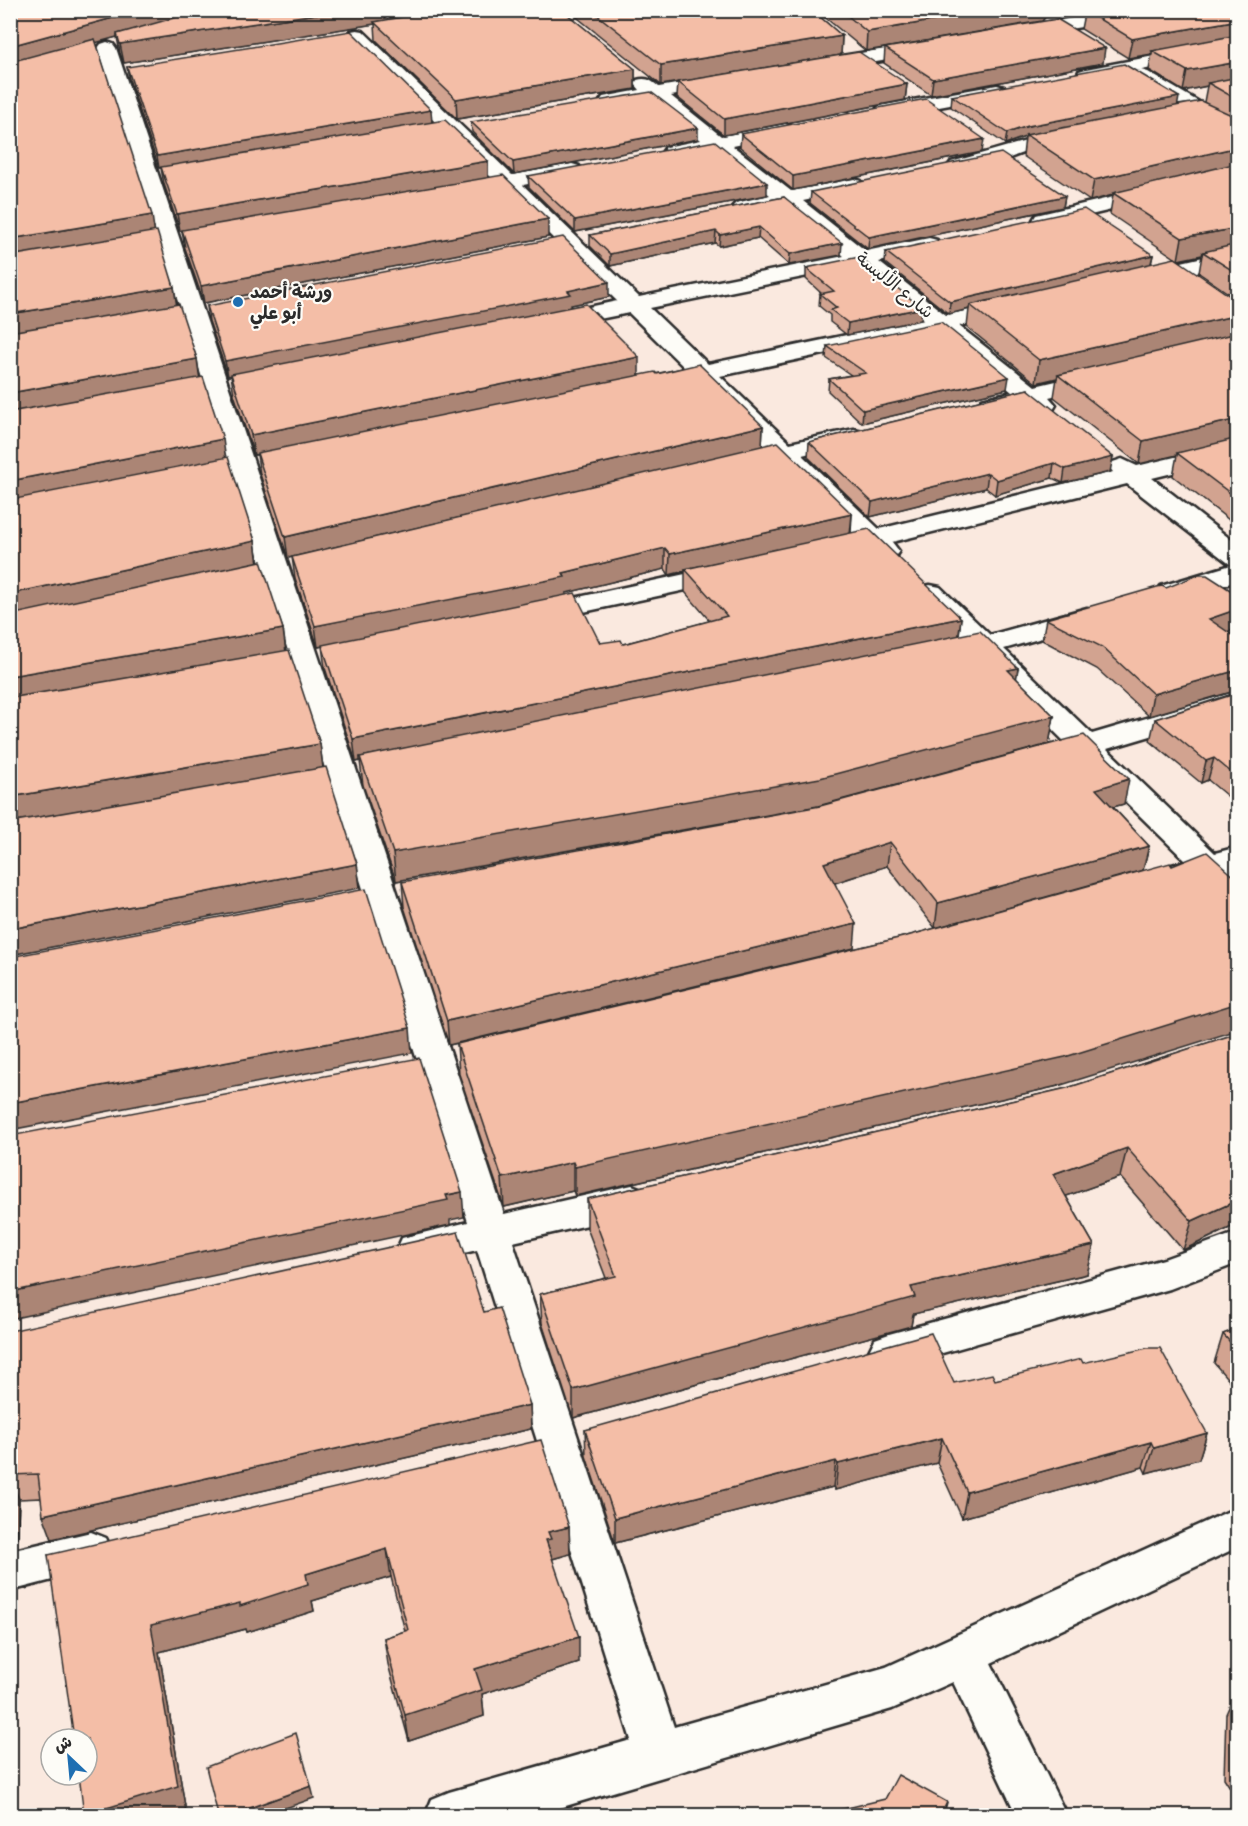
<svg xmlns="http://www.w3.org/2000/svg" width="1248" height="1826" viewBox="0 0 1248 1826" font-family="Sriracha,'Playpen Sans Arabic',sans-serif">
<rect width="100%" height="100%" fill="#fae9df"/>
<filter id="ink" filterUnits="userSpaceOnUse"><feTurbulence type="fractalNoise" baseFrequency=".0167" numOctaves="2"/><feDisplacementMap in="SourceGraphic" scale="12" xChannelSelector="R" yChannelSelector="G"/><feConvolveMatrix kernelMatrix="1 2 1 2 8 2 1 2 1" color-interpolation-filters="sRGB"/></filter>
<g filter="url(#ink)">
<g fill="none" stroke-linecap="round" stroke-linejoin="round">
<g stroke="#2b2b2b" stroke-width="5">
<g id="minor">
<polygon points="1118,10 1162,10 1153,15 1022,37 1016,36 1013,32 1016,28 1022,27"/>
<path d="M357 30 363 31 512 175 572 164 579 166 582 170 579 174 523 185 639 297 844 256 782 205 743 213 736 211 732 207 736 203 770 195 713 149 673 157 666 155 663 151 666 147 701 140 652 100 610 107 603 105 600 101 603 97 640 90 635 84 637 80C647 77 652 81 659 87L722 76 729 78 731 82 729 86 671 96 721 136 785 124 792 126 795 130 792 134 733 146 791 191 854 179 861 181 864 185 861 189 803 201 866 251 929 238 937 240 940 245 937 250 879 262 946 315 1011 301 1019 303 1022 308 1019 313 959 326 1035 386 1099 371 1107 373 1111 378 1107 383 1049 397 1056 405 1053 410C1041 413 1035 410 1026 403L991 411 982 409 979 404 982 399 1012 392 937 330 720 376 790 443 854 429 863 431 866 436 863 441 802 455 879 529 1113 472 1109 467 1113 462 1122 459 1137 466 1238 442V457L1152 478 1238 545V581L1171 600 1161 598 1157 592 1161 586 1231 565 1127 484 892 542 899 551 895 557C883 560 877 557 868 548L836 556 827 554 823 548 827 542 855 535 779 460 743 469 734 466 730 461 734 456 766 448 698 381 662 388 654 386 650 381 654 376 686 369 629 313 550 329 542 327 539 322 542 317 617 301 503 189 467 196 460 194 457 190 460 186 493 179 351 39 348 35 351 31ZM857 266 923 319 708 364 650 308Z"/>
<polygon points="1238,40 1238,51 1086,81 1079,79 1077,75 1079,71 1086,69"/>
<polygon points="107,42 113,44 116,48 504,1214 632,1185 645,1190 651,1200 645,1210 632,1215 513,1242 674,1727 886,1667 1238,1507 1238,1547 991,1663 1067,1816 1017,1816 953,1682 892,1709 532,1816 425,1816 432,1799 449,1792 631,1740 477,1250 416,1264 402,1260 397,1249 402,1238 468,1222 98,48 101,44"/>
<polygon points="929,42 935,44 938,48 935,52 823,71 816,69 814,65 816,61 823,59"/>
<polygon points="1141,70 1148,72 1238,125 1238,140 1231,138 1134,80 1132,76 1134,72"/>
<polygon points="997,85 1004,87 1007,91 1004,95 885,117 878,115 875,111 878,107 885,105"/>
<path d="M1068 131 1075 133 1078 137 1075 141C1061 145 1047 146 1033 150 1007 156 978 177 951 170L948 166 951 162C990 152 1028 139 1068 131Z"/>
<polygon points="1238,168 1238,180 1044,226 1036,225 1033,220 1036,215"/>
<polygon points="1238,249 1238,262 1146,284 1138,282 1135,277 1138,272"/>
<polygon points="727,565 737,567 741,573 737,579 537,622 527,620 523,614 527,608 537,606"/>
<polygon points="930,585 940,587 990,635 1087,608 1097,610 1101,616 1097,622 1004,649 1092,734 1238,691 1238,710 1107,749 1215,853 1238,847 1238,868 1232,870 1238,875 1238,905 1226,902 1203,878 1176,886 1165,883 1160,875 1165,867 1186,861 1080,757 1049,766 1038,763 1034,756 1038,749 1065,742 978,656 949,662 939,659 935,653 939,647 963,642 916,593 920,587"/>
<polygon points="1238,1232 1238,1263 1170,1289 889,1368 875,1363 869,1351 875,1339 889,1334 1164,1259"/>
<polygon points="91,1532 106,1538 113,1552 106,1566 10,1591 10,1551"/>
</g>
</g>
<use href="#minor" fill="#fdfcf7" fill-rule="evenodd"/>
</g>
<g fill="#d2a390" stroke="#2b2b2b" stroke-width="1.5" fill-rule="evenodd">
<polygon points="10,10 562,10 635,69 635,89 457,119 376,40 375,24 124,63 120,53 117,37 96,42 154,232 174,287 177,304 197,359 200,378 225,457 255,541 258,562 283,629 286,650 320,744 323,768 357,864 360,888"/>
<polygon points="568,10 812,10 842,36 841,55 907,84 905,100 724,135 677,97 678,82 661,85"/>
<polygon points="816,10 1238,10 1238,527 1173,476 1177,455 1139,464 1054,397 1057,378 1036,383 967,327 969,309 949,314 885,263 886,252 1153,255 1151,264 1233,298 1237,299 1199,273 1202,255 1178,260 1110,214 1113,195 1090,201 1023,156 1025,137 1005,144 951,107 952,96 1177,105 1204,102 1207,86 1183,91 1149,70 1152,54 1128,58 1081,29 1084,14 1061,18 1052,15 1046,16 1042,21 866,51"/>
<polygon points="885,48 1103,63 931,95 884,63"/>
<polygon points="127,67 432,122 488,161 488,178 548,237 204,303 185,248 182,231 180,231 164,184 161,168 159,168 129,79"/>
<polygon points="471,122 698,139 514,174 472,132"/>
<polygon points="741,134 982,152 793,190 740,147"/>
<polygon points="528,176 767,195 575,232 529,187"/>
<polygon points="811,192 1065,196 1063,207 868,249 810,203"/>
<polygon points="784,197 841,255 789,265 758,238 719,246 715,243 610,266 590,246 590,235"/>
<polygon points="806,268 921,320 847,335 830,322 830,315 819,306 820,294 822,294 806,279"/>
<path d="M609 297 571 305V307L639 375 657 374 763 426 762 446 852 514 851 533 961 618 959 635 1018 668 1016 678 1054 716 1049 744 818 806 396 881 363 785 360 761 356 762 325 668 322 646 318 647 295 578 292 557 288 558 260 474 257 455H254L234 394 231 376H228L209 321 207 306ZM665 569 669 575 685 571V592L710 621 623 644 600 643 566 595V593Z"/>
<polygon points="827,346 1007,389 862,423 828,391 829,379 851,375 826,358"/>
<polygon points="1028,389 1110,472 1063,483 1052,478 995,495 986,488 870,517 808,457 809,442"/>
<polygon points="1166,588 1238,595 1238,628 1228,632 1238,639 1238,690 1149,716 1097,669 1042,640 1046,619"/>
<polygon points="1238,692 1238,805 1208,780 1201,783 1150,741 1155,719"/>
<polygon points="1124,804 1113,807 1149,846 1143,870 1058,1086 575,1196 573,1191 504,1207 459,1074 457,1044 907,936 1084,887 935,928 887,866 835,883 854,948 449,1045 404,907 402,882"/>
<polygon points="1238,1033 1238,1226 1236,1225 1183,1250 1120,1177 1066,1196 1094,1245 1087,1274 913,1314 911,1326 573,1418 542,1323 540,1294 606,1278 587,1228 587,1199 1067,1088"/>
<polygon points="484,1312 530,1405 531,1429 52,1539 41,1498 19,1499 17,1547 10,1550 10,1331"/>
<polygon points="1238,1328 1238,1391 1214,1363 1223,1334"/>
<polygon points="1083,1363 1207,1433 1199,1459 1146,1473 1143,1467 962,1518 937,1463 835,1490 833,1487 615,1543 586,1456 585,1430 954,1383 995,1380"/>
<polygon points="569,1527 570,1554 552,1559 579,1663 482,1694 484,1716 409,1741 388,1664 384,1638 405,1631 391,1577 312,1601 314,1611 247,1632 246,1629 159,1652 186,1812 48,1555"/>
<polygon points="1238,1687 1238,1800 1224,1778 1226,1714"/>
</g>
<g fill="#ab8575" stroke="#2b2b2b" stroke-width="1.5">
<polygon points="142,10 213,10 117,34 117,37 10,66 10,46"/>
<polygon points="342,10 464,10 374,22 375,24 124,63 120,44"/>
<polygon points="995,10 1052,10 1052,15 1046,16 1042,21 866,51 867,32"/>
<polygon points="1062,10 1084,10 1084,14 1061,18"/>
<polygon points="1238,20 1238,39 1152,51 1152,54 1128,58 1132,39"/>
<polygon points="842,36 841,55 661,85 661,65"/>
<polygon points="1105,48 1103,63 931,95 933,79"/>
<polygon points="1238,62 1238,81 1208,83 1207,86 1183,91 1187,71"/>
<polygon points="635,69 635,89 457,119 456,99"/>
<polygon points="907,84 905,100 724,135 724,119"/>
<polygon points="1179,97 1177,108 1027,137 1026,135 1025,137 1005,144 1007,133 1028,126"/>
<polygon points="431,110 432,123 159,168 157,156"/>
<polygon points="698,128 698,139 514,174 513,162"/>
<polygon points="984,139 982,152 793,190 793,176"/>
<polygon points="1238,147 1238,167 1113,193 1113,195 1090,201 1094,180"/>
<polygon points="488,161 488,179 180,231 177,214"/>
<polygon points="767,183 767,195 575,232 575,220"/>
<polygon points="1065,196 1063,207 868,249 869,237"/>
<polygon points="152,215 155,236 10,261 10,239"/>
<polygon points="548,219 548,237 204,303 201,286"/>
<polygon points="759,227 758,238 719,246 720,235"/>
<polygon points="1238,228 1238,248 1203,252 1202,255 1178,260 1182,238"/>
<polygon points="716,231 715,243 610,266 610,254"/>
<polygon points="842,243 841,255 789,265 790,254"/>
<polygon points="1153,255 1150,267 970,305 969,309 949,314 950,302"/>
<polygon points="609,282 609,297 571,305 572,309 228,376 225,361"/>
<polygon points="174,287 177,308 10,337 10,314"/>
<polygon points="922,308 921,320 847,335 848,323"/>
<polygon points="1238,315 1238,336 1058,375 1057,378 1036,383 1039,360"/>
<polygon points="639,357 639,376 254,455 251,435"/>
<polygon points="197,359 200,381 10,417 10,393"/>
<polygon points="1009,377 1007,389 862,423 863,410"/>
<polygon points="1238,419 1238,441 1177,453 1177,455 1139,464 1143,441"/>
<polygon points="763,426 762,447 288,558 285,537"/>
<polygon points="223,439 226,461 10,505 10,481"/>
<polygon points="1113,457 1110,472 1063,483 1065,469"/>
<polygon points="1054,463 1052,478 995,495 997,480"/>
<polygon points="988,473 986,488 870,517 872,502"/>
<polygon points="852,514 850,535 685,569 685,571 669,575 670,554"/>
<polygon points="255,541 258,564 10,619 10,594"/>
<polygon points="665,548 665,569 566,593 566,597 318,647 315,626 563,573"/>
<polygon points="1238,609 1238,628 1204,640 1209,619"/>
<polygon points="961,618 958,641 360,757 360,761 356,762 353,739"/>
<polygon points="283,629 286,653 10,701 10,676"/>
<polygon points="1018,668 1014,695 1008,670"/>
<polygon points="1238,670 1238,690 1149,716 1153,694"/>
<polygon points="1054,716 1049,744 818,806 396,881 393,853"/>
<polygon points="320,744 323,768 10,823 10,797"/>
<polygon points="1214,758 1208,780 1201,783 1206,761"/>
<polygon points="1129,779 1124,804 1091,813 1096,789"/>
<polygon points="890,842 887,866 822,887 824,863"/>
<polygon points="1149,846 1143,870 935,928 938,903"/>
<polygon points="357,864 360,888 10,955 10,929"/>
<polygon points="856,924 854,948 449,1045 447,1021"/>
<polygon points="1238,1003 1238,1030 1058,1086 575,1196 575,1167"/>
<polygon points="410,1028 412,1053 10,1130 10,1103"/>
<polygon points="1127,1148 1120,1177 1047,1203 1053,1174"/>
<polygon points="573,1162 573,1191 504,1207 502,1178"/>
<polygon points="462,1192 464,1217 450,1220 450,1225 10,1319 10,1292"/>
<polygon points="1238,1200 1238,1221 1236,1225 1183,1250 1192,1221"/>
<polygon points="1094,1245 1087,1274 913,1314 911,1326 573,1418 573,1390 911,1287"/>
<polygon points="530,1405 531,1429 52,1539 43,1515"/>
<polygon points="1207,1433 1199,1459 1146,1473 1154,1448"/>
<polygon points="942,1438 937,1463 835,1490 838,1464"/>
<polygon points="1151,1442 1143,1467 962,1518 967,1492"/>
<polygon points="836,1461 833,1487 615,1543 615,1518"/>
<polygon points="10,1477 19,1499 17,1547 10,1550"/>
<polygon points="569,1527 570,1554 552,1559 546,1540 548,1532"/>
<polygon points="387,1549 391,1577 312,1601 314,1611 247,1632 246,1629 159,1652 186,1812 174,1815 86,1815 151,1625 306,1574"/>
<polygon points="10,1580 15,1592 10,1720"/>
<polygon points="579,1637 579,1663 482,1694 484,1716 409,1741 405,1715 475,1669"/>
<polygon points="311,1786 314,1798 266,1815 230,1815"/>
<polygon points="947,1802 944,1815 941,1815"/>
</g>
<g fill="#f4bea7" stroke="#2b2b2b" stroke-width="1.5">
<polygon points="10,10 142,10 10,46"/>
<polygon points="202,10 342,10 120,44 117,34"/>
<polygon points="444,10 562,10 635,69 456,99 374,22"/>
<polygon points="591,10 812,10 842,36 661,65"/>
<polygon points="841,10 995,10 867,32"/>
<polygon points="1084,10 1238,10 1238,20 1132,39"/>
<polygon points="1057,19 1105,48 933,79 885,48"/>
<polygon points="351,31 431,110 157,156 127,67"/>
<polygon points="1238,35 1238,62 1187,71 1152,51"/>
<polygon points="95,39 152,215 10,239 10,62"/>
<polygon points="859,52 907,84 724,119 678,82"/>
<polygon points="1124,64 1179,97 1028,126 1007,133 952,96"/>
<polygon points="1238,77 1238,100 1208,83"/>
<polygon points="651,92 698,128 513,162 471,122"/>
<polygon points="926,99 984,139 793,176 741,134"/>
<polygon points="1201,101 1238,118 1238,147 1094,180 1026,135"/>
<polygon points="445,120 488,161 177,214 161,167"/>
<polygon points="715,141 767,183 575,220 528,176"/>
<polygon points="1001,153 1065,196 869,237 811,192"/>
<polygon points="1238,163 1238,228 1182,238 1113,193"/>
<polygon points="503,175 548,219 201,286 182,230"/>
<polygon points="784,197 842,243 790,254 759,227 720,235 716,231 610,254 590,235"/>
<polygon points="1084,209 1153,255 950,302 886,252"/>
<polygon points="157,231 174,287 10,314 10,256"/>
<polygon points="563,237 609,282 568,291 571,294 225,361 207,306"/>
<polygon points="1238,244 1238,274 1203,252"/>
<polygon points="859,257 922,308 848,323 831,310 837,308 820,294 834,291 806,268"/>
<polygon points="1175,258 1233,298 1238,299 1238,315 1039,360 970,305"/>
<polygon points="179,304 197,359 10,393 10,332"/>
<polygon points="586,304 639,357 251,435 231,374"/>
<polygon points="941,322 1009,377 863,410 829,379 866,373 827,346"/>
<polygon points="1238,333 1238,419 1143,441 1058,375"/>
<polygon points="699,364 763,426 285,537 257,453 655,372 657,374"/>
<polygon points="203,377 223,439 10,481 10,412"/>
<polygon points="1028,389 1113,457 1065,469 1054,463 997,480 988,473 872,502 809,442"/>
<polygon points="1238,438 1238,499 1177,453"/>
<polygon points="778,442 852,514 670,554 665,548 563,573 565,577 315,626 292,557"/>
<polygon points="228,457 255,541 10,594 10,500"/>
<polygon points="869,529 961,618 353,739 322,645 575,593 600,643 621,640 623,644 727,616 685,569"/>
<polygon points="261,561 283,629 10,676 10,615"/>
<polygon points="1198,575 1207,575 1238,595 1238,609 1209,619 1238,639 1238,670 1153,694 1102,647 1046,619 1157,587 1162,586 1166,588"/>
<polygon points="980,631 1018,668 1008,670 1054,716 820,778 393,853 360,757"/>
<polygon points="289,650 320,744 10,797 10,698"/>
<polygon points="1238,693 1238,778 1214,758 1206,761 1155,719"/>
<polygon points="1084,735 1129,779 1096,789 1149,846 938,903 890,842 824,863 856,924 447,1021 402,882 820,806"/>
<polygon points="326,767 357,864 10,929 10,822"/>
<polygon points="1207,852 1238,880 1238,1003 1065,1057 575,1167 573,1162 502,1178 457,1044 907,936 1170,863 1172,866"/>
<polygon points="366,889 410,1028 10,1103 10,957"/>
<polygon points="1238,1033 1238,1200 1192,1221 1127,1148 1053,1174 1094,1245 911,1287 915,1297 573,1390 540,1294 616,1276 587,1199 1067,1088"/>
<polygon points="419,1058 462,1192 446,1195 448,1200 10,1292 10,1136"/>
<polygon points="458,1232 484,1312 499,1308 530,1405 43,1515 38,1474 10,1475 10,1331"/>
<polygon points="1238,1328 1238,1351 1223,1334"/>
<polygon points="931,1333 954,1383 992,1374 995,1380 1081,1359 1083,1363 1147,1348 1160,1348 1207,1433 1154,1448 1151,1442 967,1492 942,1438 838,1464 836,1461 615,1518 585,1430"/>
<polygon points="541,1440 569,1527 548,1532 551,1539 546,1540 579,1637 475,1669 482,1690 405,1715 384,1638 408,1630 387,1549 306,1574 308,1584 240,1606 240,1603 151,1625 178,1786 84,1815 79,1775 87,1775 87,1739 74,1739 48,1555"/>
<polygon points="296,1733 311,1786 230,1815 218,1815 206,1767"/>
<polygon points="898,1775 947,1802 941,1815 818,1815 885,1799"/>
</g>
</g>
<circle fill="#1f6fb2" stroke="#fdfcf7" stroke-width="2" cx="238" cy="302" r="6"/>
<g text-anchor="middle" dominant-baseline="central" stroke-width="4.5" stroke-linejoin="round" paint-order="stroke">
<g font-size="18" fill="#2b2b2b" stroke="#fdfcf7">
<text transform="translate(895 285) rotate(39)">شارع الألبسة</text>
</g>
<g font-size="18" font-weight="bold" fill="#2b2b2b" stroke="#fdfcf7" text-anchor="start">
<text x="250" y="292">ورشة أحمد<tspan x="250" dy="21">أبو علي</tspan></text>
</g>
</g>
<rect width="1248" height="1826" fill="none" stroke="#fdfcf7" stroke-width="36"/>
<rect x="18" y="18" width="1212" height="1790" fill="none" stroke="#2b2b2b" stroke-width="2" filter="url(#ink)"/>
<g transform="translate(69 1757) rotate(334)"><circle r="28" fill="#fdfcf7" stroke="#a9a8a5" stroke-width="1.5"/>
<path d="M0-4.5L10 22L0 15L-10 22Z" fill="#1f6fb2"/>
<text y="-9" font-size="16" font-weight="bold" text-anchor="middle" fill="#2b2b2b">ش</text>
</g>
</svg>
